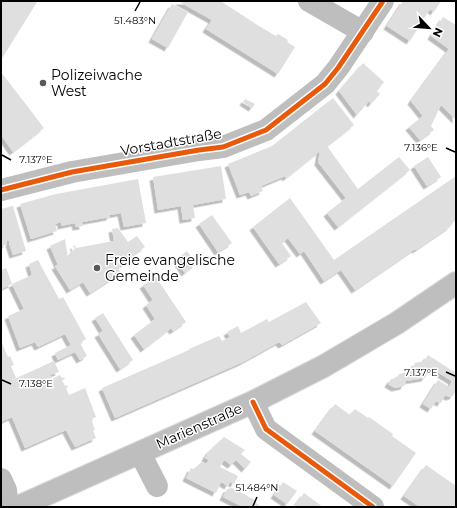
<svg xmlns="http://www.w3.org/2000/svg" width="457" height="508" viewBox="0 0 457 508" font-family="Montserrat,sans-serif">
<defs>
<filter id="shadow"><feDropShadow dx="-3.5" dy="3.5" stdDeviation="0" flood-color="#0004"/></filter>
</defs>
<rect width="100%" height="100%" fill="#fff"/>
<g fill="#dfdfdf" filter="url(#shadow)">
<polygon points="1,1 37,2 1,60"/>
<polygon points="178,1 223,1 222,2 259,26 276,36 278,34 288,40 287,42 295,47 278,74 206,29 212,20"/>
<polygon points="403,1 441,1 434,12 430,9 410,41 387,26"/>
<polygon points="172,4 188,12 168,48 152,39"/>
<polygon points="443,17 456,25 456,120 441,105 431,126 434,130 420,140 409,127 423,116 411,101 449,49 431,36"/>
<polygon points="363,63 384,82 377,91 380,94 371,104 369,101 357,115 339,91"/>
<polygon points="1,72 44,128 13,152 1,135"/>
<polygon points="333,98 354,125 327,146 358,189 399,157 410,170 338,227 327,213 346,198 318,162 320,151 286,178 285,176 261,186 263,191 251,196 249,192 240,195 228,164 272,146"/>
<polygon points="245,99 255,104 252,108 243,102"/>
<polygon points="428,157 441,177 427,186 414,166"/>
<polygon points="221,166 226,199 193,205 195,218 183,220 181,206 158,210 153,177"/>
<polygon points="456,176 456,220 450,225 451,226 416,250 415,249 355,290 341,270 324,281 304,251 300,254 288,238 282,243 291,256 279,264 253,227 290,198 334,260"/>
<polygon points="138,179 146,223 124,227 121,213 110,215 110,217 82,222 83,226 76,227 75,223 61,226 61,222 55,224 57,231 31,239 20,204 56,194"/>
<polygon points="13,206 26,251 13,255 9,243 10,241 7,240 6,245 1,246 1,209"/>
<polygon points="212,215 232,243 218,252 199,224"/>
<polygon points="118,228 128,242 137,236 145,247 126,260 127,262 120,266 119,270 121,273 90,293 83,282 70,290 55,266 58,265 50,246 65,239 68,258 75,248 73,246 75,245 76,248 114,241 112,229"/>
<polygon points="187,251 196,264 185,273 176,259"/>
<polygon points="38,260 59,299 63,297 86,339 80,343 87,356 80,360 75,352 58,360 55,353 71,345 65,334 38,347 35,342 20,348 8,316 24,309 12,284 32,275 29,264"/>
<polygon points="6,268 12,284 1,289 1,270"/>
<polygon points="156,277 186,322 173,331 171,328 144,349 134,335 155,319 146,305 153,300 143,285"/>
<polygon points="306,302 321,323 282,345 279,342 243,362 115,418 102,388 189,350 189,349 219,336 222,341 230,337 227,332 238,326 241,333 267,319 269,322"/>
<polygon points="103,313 133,360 120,369 98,334 103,331 95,318"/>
<polygon points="1,341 8,357 10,356 14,365 11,366 16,378 1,384"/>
<polygon points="428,355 456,373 456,386 455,386 455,392 453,396 449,397 445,395 441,403 436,401 431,409 423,404 438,380 449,387 452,381 431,368 425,378 406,381 404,386 395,388 388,384 391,379 397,378 399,374 411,371 415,363 424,361"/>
<polygon points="54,361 59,372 50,375 52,379 60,375 62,378 64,377 65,379 62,380 65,386 67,385 68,387 66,388 69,395 85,388 96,417 91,419 95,430 93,430 96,438 75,447 66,430 25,448 12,417 1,422 1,385"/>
<polygon points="335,404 350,415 355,409 368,418 369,417 393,434 392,436 416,453 393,486 315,431"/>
<polygon points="224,437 245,450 241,454 251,462 245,469 236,460 231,465 224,460 220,467 238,476 234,484 230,482 228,486 221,482 216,493 186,478 191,468 195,470 198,465 202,462 206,464 209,460 205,458 209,451"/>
<polygon points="426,465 456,486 456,507 420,507 404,496"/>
<polygon points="283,482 297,491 287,504 274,495"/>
<polygon points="232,488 255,500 257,504 262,507 243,507 223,497 227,489"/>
<polygon points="304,493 323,507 294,507"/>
</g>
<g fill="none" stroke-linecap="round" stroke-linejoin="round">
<g stroke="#dbdbdb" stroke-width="24">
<polyline id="major" points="18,507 253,402 324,366 397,323 456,283"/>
</g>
<g stroke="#bebebe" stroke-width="22">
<polyline points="309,1 363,32"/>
<polyline points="1,190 72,172 199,150 223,147 266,130 325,84 338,68 383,1"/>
<polyline points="253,402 266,429 373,507"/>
<polyline points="140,453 157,486"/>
<polyline points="1,479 6,490 8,507"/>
</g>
<use href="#major" stroke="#bebebe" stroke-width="22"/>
<g stroke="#fff" stroke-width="8">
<g id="cycleway">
<polyline points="1,190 72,172 199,150 223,147 266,130 325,84 338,68 383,1"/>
<polyline points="253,402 266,429 373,507"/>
</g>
</g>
<use href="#cycleway" stroke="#e8590c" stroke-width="5"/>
</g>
<path fill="none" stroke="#000" stroke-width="1.5" d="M135 11 140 2M446 148 455 152M2 155 11 160M446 372 455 376M2 380 11 384M253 506 257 497"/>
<g fill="#595959" stroke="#fff" stroke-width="1.5">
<circle cx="43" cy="83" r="4"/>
<circle cx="97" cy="268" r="4"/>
</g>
<g text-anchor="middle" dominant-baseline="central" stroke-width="3" stroke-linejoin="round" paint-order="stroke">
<g font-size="14" fill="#000" stroke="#fff" text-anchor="start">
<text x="51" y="75">Polizeiwache<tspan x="51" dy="16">West</tspan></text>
<text x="105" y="260">Freie evangelische<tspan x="105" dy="16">Gemeinde</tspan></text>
</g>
<g font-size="14" fill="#000" stroke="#fff">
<text transform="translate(171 142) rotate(-10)">Vorstadtstraße</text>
<text transform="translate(199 426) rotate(-24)">Marienstraße</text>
</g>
</g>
<g font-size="10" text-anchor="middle" fill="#000" stroke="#fff" stroke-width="3" stroke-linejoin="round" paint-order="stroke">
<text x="135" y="24">51.483°N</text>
<text x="421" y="151">7.136°E</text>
<text x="36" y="163">7.137°E</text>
<text x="421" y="376">7.137°E</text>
<text x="36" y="387">7.138°E</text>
<text x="257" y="491">51.484°N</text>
</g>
<rect width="457" height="508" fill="none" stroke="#000000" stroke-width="4"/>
<g transform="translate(429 28) rotate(116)" stroke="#ffffff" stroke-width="3" paint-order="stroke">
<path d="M0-3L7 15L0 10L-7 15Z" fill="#000000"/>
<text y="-6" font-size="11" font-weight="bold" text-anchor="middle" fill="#000000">N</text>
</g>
</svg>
